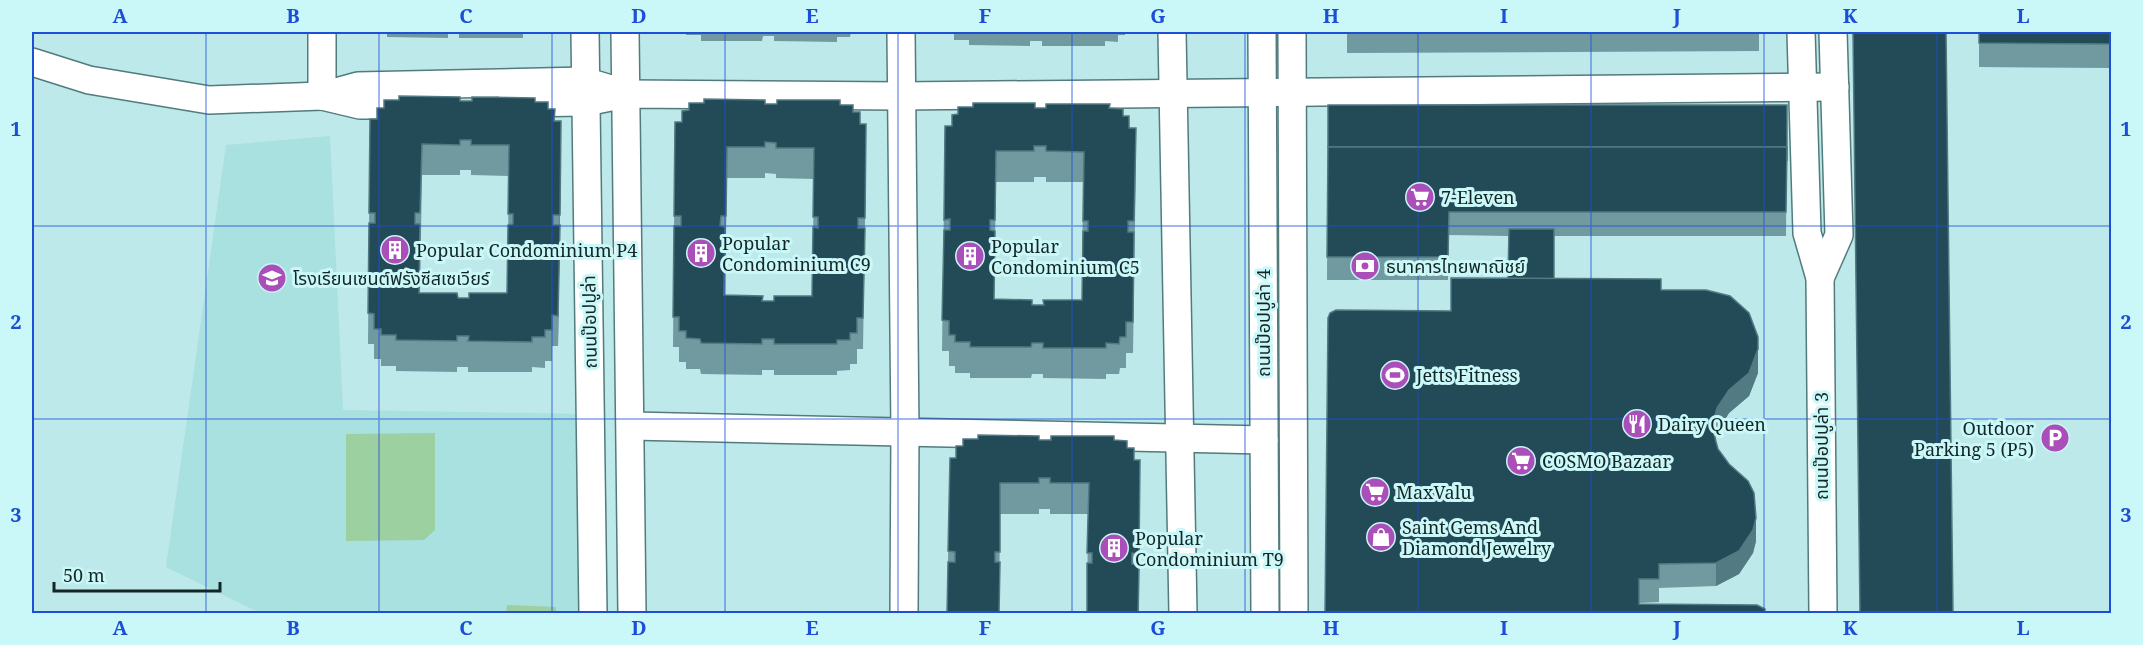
<svg xmlns="http://www.w3.org/2000/svg" width="2143" height="645" viewBox="0 0 2143 645" font-family="'Noto Serif','Noto Sans Thai',serif">
<rect width="100%" height="100%" fill="#bde9ea"/>
<polygon fill="#a9e0e0" points="330,136 343,410 586,414 580,613 260,613 166,567 226,145"/>
<g fill="#9cd0a0">
<polygon points="435,433 435,530 424,540 346,541 346,434"/>
<polygon points="507,605 556,607 556,613 506,613"/>
</g>
<g fill="none" stroke-linecap="round" stroke-linejoin="round">
<g stroke="#527b7b" stroke-width="30">
<g id="street">
<polyline points="322,32 322,96"/>
<polyline points="585,32 593,614"/>
<polyline points="625,32 632,614"/>
<polyline points="901,32 905,431 904,614"/>
<polyline points="1172,32 1183,614"/>
<polyline points="1262,32 1265,614"/>
<polyline points="1292,32 1294,614"/>
<polyline points="1801,32 1807,233 1820,278 1823,614"/>
<polyline points="32,62 89,80 209,100 322,96 358,86 584,81 624,93"/>
<polyline points="322,96 360,105 419,105"/>
<polyline points="511,103 586,102 625,94 901,96 1835,87"/>
<polyline points="1820,278 1839,235 1833,32"/>
<polyline points="632,426 1264,440"/>
</g>
</g>
<use href="#street" stroke="#fff" stroke-width="27"/>
</g>
<g fill="#709aa0" fill-rule="evenodd">
<polygon points="372,32 536,32 536,34 523,34 523,38 459,38 459,33 448,33 448,38 387,37 387,32"/>
<polygon points="686,32 851,32 850,37 837,37 837,42 774,41 774,36 763,36 762,41 701,41 701,35 686,35"/>
<polygon points="947,32 1125,32 1125,35 1118,35 1118,42 1105,41 1105,46 1042,46 1042,41 1030,41 1030,46 969,45 969,40 954,40 954,33 947,33"/>
<polygon points="1347,32 1759,32 1759,51 1347,53"/>
<polygon points="1979,32 2112,32 2112,68 1979,67"/>
<path d="M460 101 535 102 548 109 555 121 561 152 558 346H552V361H545V368L532 367V372H468V367H457V372L396 371V366H381V359H374V344H368L370 119H377L384 108ZM460 170H471V175L509 176 507 293 469 298H458L420 293 422 175H460Z"/>
<path d="M765 104 840 105 853 112 860 124 866 155 863 349H857V364H850V370L837 371V375H774V370H762V375L701 374 700 369H686V362H679V347H673L675 122H682ZM765 173 776 174V178L814 179 812 296 774 301H762L725 295 727 178H765Z"/>
<polygon points="1328,105 1787,105 1786,236 1554,236 1554,279 1661,290 1758,337 1758,373 1749,396 1729,413 1717,432 1715,438 1718,449 1756,541 1753,553 1739,574 1716,586 1659,588 1659,602 1639,603 1639,604 1325,614 1451,311 1508,279 1508,236 1449,235 1448,280 1327,280"/>
<path d="M1035 108H1110L1123 116 1129 128 1136 159 1133 353H1126V368H1120L1119 374H1106V379L1043 378V374H1032L1031 378H970V373H955V366H949V351H942L945 126H952ZM1034 177H1046V182H1083L1082 300 1043 305H1032L994 299 996 182H1034Z"/>
<polygon points="1039,440 1114,440 1127,448 1134,460 1140,490 1139,614 1087,614 1088,514 1050,514 1050,509 1039,509 1039,514 1000,514 999,614 947,614 950,458 956,458 963,446"/>
</g>
<g fill="#517a83">
<polygon points="561,121 561,152 558,346 558,316"/>
<polygon points="1758,349 1758,373 1749,396 1729,413 1717,432 1712,451 1712,427 1717,408"/>
<polygon points="1756,518 1756,541 1753,553 1739,574 1716,586 1716,563"/>
</g>
<g fill="#234a57" stroke="#517a83" stroke-width="1.5" fill-rule="evenodd">
<polygon points="1853,32 1946,32 1953,614 1860,614"/>
<polygon points="1979,32 2112,32 2112,44 1979,43"/>
<path d="M399 96 460 97V101H472V97L535 98V102H548V109H555L554 121H561L560 215H553V225H560L558 316 552 315V330H545V337H532V342L468 341 469 336H457V341L396 340V335H381V329H374V314L368 313 369 223H375V213H369L370 119H377V108H384V100H399ZM460 140H471V145H509L508 214H513V224L508 225 507 293H469V298H458L457 293H419L420 224H415V213H420L422 144 460 145Z"/>
<path d="M704 99 765 100V104H777V100H840V105H853V112H860V124H866L865 218H858V228H865L863 318H857V333H850V340H837V344H774V339H762V344L701 343 700 339 686 338V331H679V317H673L674 226H681V216H674L675 122H682V111L689 110V103H704ZM765 142 776 143V148H814L813 217H818V228L813 227 812 296H774V301H762L763 296 724 295 725 227 720 226 721 216H726L727 147H765Z"/>
<path d="M973 103H1035V108H1046V104H1110L1109 108 1123 109V116H1129V128H1136L1134 221H1128V232H1134L1133 322H1126V337H1120L1119 344 1106 343V348H1043V343H1032L1031 347H970V342H955V335H949V321L942 320 944 230H950V219L944 220 945 126H952V115L958 114V107H973ZM1034 146H1046V151L1084 152 1083 221H1088V231H1083L1082 300H1043L1044 305H1032V300L994 299 995 231 990 230V220H995L996 151H1034Z"/>
<polygon points="1328,105 1787,105 1787,161 1787,147 1328,147"/>
<polygon points="1328,147 1787,147 1786,212 1449,212 1448,257 1327,257"/>
<polygon points="1509,229 1554,229 1554,279 1508,279"/>
<polygon points="1451,278 1661,279 1661,290 1706,290 1730,296 1749,313 1758,337 1758,349 1749,373 1729,390 1717,408 1712,427 1718,449 1729,464 1748,481 1754,493 1756,518 1753,530 1739,551 1716,563 1659,564 1659,579 1639,579 1639,604 1757,605 1765,609 1765,614 1325,614 1328,318 1330,313 1336,310 1451,311"/>
<polygon points="978,435 1039,436 1039,440 1051,440 1051,436 1114,436 1114,440 1127,441 1127,448 1134,448 1134,460 1140,460 1139,554 1132,553 1132,564 1139,564 1138,614 1087,614 1087,563 1092,563 1092,553 1087,553 1089,483 1050,483 1050,478 1039,478 1039,483 1000,483 1000,552 995,552 995,562 1000,562 999,614 947,614 948,562 955,562 955,552 948,551 950,458 956,458 956,446 963,446 963,439 978,439"/>
</g>
<path fill="none" stroke="#1d4ed8" stroke-width="1.5" stroke-opacity="0.55" d="M206 32V614M379 32V614M552 32V614M725 32V614M898 32V614M1072 32V614M1245 32V614M1418 32V614M1591 32V614M1764 32V614M1937 32V614M32 226H2112M32 419H2112"/>
<defs>
<g id="supermarket-disc" transform="scale(1.5)"><circle r="9.5" fill="#aa4eb9" stroke="#caf7f7"/><path d="M-6-5.5h2.5l.6 2H6L4.5 2H-2.5L-4.4-4H-6ZM-1.5 3.2a1.3 1.3 0 1 0 .1 0ZM3 3.2a1.3 1.3 0 1 0 .1 0Z" fill="#fff"/></g>
<g id="building-disc" transform="scale(1.5)"><circle r="9.5" fill="#aa4eb9" stroke="#caf7f7"/><path d="M-4-6H4V6H1V3H-1V6H-4ZM-2.5-4.3h1.7v1.8h-1.7ZM.8-4.3h1.7v1.8H.8ZM-2.5-1h1.7V.8h-1.7ZM.8-1h1.7V.8H.8Z" fill="#fff"/></g>
<g id="bank-disc" transform="scale(1.5)"><circle r="9.5" fill="#aa4eb9" stroke="#caf7f7"/><path d="M-6-4H6V4H-6ZM0-2.3a2.3 2.3 0 1 0 0 4.6a2.3 2.3 0 1 0 0-4.6Z" fill="#fff"/></g>
<g id="school-disc" transform="scale(1.5)"><circle r="9.5" fill="#aa4eb9" stroke="#caf7f7"/><path d="M0-5L7-2L0 1L-7-2ZM-4 1L0 2.5L4 1V4Q0 6-4 4Z" fill="#fff"/></g>
<g id="stadium-disc" transform="scale(1.5)"><circle r="9.5" fill="#aa4eb9" stroke="#caf7f7"/><path d="M0-5a6.5 5 0 1 0 0 10a6.5 5 0 1 0 0-10ZM-3.5-1.8h7v3.6h-7Z" fill="#fff"/></g>
<g id="restaurant-disc" transform="scale(1.5)"><circle r="9.5" fill="#aa4eb9" stroke="#caf7f7"/><path d="M-5-6h1v4h1v-4h1v4h1v-4h1v5L-1.5 .5V6h-2V.5L-5-1ZM5-6V6H3V1.5H1.5Q1.5-4 5-6Z" fill="#fff"/></g>
<g id="parking-disc" transform="scale(1.5)"><circle r="9.5" fill="#aa4eb9" stroke="#caf7f7"/><path d="M-3.5-5.5H1a3.5 3.5 0 0 1 0 7H-1V5.5H-3.5ZM-1-3.4V-.6H.8a1.4 1.4 0 0 0 0-2.8Z" fill="#fff"/></g>
<g id="shop-disc" transform="scale(1.5)"><circle r="9.5" fill="#aa4eb9" stroke="#caf7f7"/><path d="M-5-2.5h2.3a2.7 3.5 0 0 1 5.4 0H5L5.5 6h-11ZM-1.5-2.5h3a1.5 2.3 0 0 0-3 0Z" fill="#fff"/></g>
</defs>
<g fill-rule="evenodd">
<use href="#supermarket-disc" x="1420" y="197"/>
<use href="#building-disc" x="395" y="250"/>
<use href="#building-disc" x="701" y="253"/>
<use href="#building-disc" x="970" y="256"/>
<use href="#bank-disc" x="1365" y="266"/>
<use href="#school-disc" x="272" y="278"/>
<use href="#stadium-disc" x="1395" y="375"/>
<use href="#restaurant-disc" x="1637" y="424"/>
<use href="#parking-disc" x="2055" y="438"/>
<use href="#supermarket-disc" x="1521" y="461"/>
<use href="#supermarket-disc" x="1375" y="492"/>
<use href="#shop-disc" x="1381" y="537"/>
<use href="#building-disc" x="1114" y="548"/>
</g>
<g text-anchor="middle" dominant-baseline="central" stroke-width="6" stroke-linejoin="round" paint-order="stroke">
<g font-size="18" fill="#142526" stroke="#caf7f7" text-anchor="start">
<text x="1441" y="197">7-Eleven</text>
<text x="722" y="243">Popular<tspan x="722" dy="21">Condominium C9</tspan></text>
<text x="991" y="246">Popular<tspan x="991" dy="21">Condominium C5</tspan></text>
<text x="416" y="250">Popular Condominium P4</text>
<text x="1386" y="266">ธนาคารไทยพาณิชย์</text>
<text x="293" y="278">โรงเรียนเซนต์ฟรังซีสเซเวียร์</text>
<text x="1416" y="375">Jetts Fitness</text>
<text x="1658" y="424">Dairy Queen</text>
<text x="2034" y="428" text-anchor="end">Outdoor<tspan x="2034" dy="21">Parking 5 (P5)</tspan></text>
<text x="1542" y="461">COSMO Bazaar</text>
<text x="1396" y="492">MaxValu</text>
<text x="1402" y="527">Saint Gems And<tspan x="1402" dy="21">Diamond Jewelry</tspan></text>
<text x="1135" y="538">Popular<tspan x="1135" dy="21">Condominium T9</tspan></text>
</g>
<g font-size="18" fill="#142526" stroke="#caf7f7">
<text transform="translate(589 322) rotate(-91)">ถนนป๊อปปูล่า</text>
<text transform="translate(1263 323) rotate(-90)">ถนนป๊อปปูล่า 4</text>
<text transform="translate(1821 446) rotate(-90)">ถนนป๊อปปูล่า 3</text>
</g>
</g>
<rect width="2143" height="645" fill="none" stroke="#caf7f7" stroke-width="66"/>
<path d="M54 582v9h166v-9" fill="none" stroke="#142526" stroke-width="3"/>
<text x="63" y="582" font-size="18" fill="#142526" stroke="#caf7f7" stroke-width="4.5" paint-order="stroke">50 m</text>
<rect x="33" y="33" width="2077" height="579" fill="none" stroke="#1d4ed8" stroke-width="2"/>
<g font-size="20" text-anchor="middle" font-weight="bold" fill="#1d4ed8">
<text x="120" y="23">A</text>
<text x="293" y="23">B</text>
<text x="466" y="23">C</text>
<text x="639" y="23">D</text>
<text x="812" y="23">E</text>
<text x="985" y="23">F</text>
<text x="1158" y="23">G</text>
<text x="1331" y="23">H</text>
<text x="1504" y="23">I</text>
<text x="1677" y="23">J</text>
<text x="1850" y="23">K</text>
<text x="2023" y="23">L</text>
<text x="16" y="136">1</text>
<text x="2126" y="136">1</text>
<text x="16" y="329">2</text>
<text x="2126" y="329">2</text>
<text x="16" y="522">3</text>
<text x="2126" y="522">3</text>
<text x="120" y="635">A</text>
<text x="293" y="635">B</text>
<text x="466" y="635">C</text>
<text x="639" y="635">D</text>
<text x="812" y="635">E</text>
<text x="985" y="635">F</text>
<text x="1158" y="635">G</text>
<text x="1331" y="635">H</text>
<text x="1504" y="635">I</text>
<text x="1677" y="635">J</text>
<text x="1850" y="635">K</text>
<text x="2023" y="635">L</text>
</g>
</svg>
